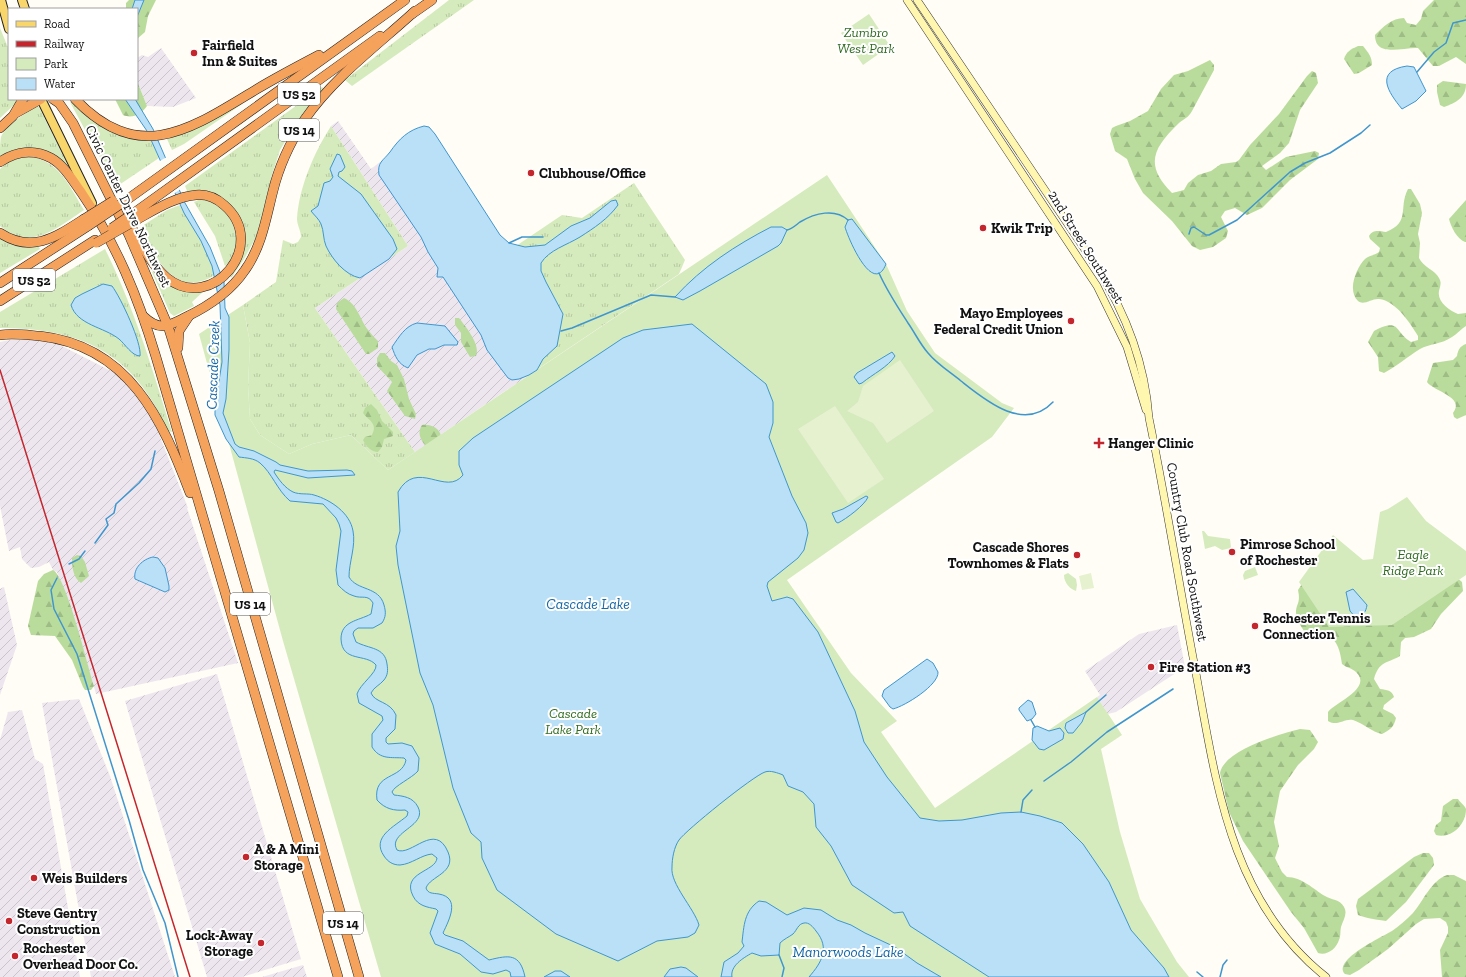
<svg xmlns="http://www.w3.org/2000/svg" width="1466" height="977" viewBox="0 0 1466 977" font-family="'Zilla Slab',serif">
<defs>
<pattern id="industrial-furrows" width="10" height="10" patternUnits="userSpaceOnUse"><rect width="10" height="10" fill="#eee6ef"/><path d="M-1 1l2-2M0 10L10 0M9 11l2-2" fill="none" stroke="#cbc4cc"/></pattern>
<pattern id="grass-tufts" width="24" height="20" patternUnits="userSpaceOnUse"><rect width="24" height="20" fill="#d5ebbd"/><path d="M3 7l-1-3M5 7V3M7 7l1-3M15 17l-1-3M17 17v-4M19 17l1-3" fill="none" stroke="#b6c8a1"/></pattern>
<pattern id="forest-firs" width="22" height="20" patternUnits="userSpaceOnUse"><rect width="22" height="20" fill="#b9dc9c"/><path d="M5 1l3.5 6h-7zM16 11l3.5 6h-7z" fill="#9ebc85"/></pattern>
</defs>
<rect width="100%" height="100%" fill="#fffdf5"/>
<g fill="url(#industrial-furrows)">
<polygon points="161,48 196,98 173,107 147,106 137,81 137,58 142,55 148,57"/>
<polygon points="338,121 371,169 380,162 529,375 415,452 315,308 408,246 331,126"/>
<polygon points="10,340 33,340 58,344 119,375 143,405 155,424 188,508 187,508 238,663 96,694 74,618 57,572 53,570 49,562 39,567 31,568 22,559 20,547 9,551 0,506 0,342"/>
<polygon points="4,587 17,645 0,695 0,589"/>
<polygon points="1177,625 1185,667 1116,712 1108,714 1097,697 1100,695 1085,671 1139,634"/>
<polygon points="217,674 301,959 242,977 207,977 125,701"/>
<polygon points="79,699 110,776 175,977 91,977 42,703"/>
<polygon points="22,710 35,759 43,764 80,977 0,977 0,740 8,712"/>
<polygon points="303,965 307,977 262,977"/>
</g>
<g fill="url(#grass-tufts)">
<polygon points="449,0 474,0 352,86 345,80"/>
<polygon points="0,28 9,50 9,99 17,99 15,104 0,118"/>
<path d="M322 87 324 89 295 125 280 150 272 175 260 230 244 259 231 278 230 275C246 254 250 236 234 214 232 211 229 206 226 204 220 200 196 195 188 193L185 186Z"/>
<polygon points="241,101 242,104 184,144 172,150 167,139 195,129"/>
<polygon points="70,102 135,138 151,140 159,158 116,187"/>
<path d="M37 106 39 107 69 168C45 148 29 141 0 156 0 151 0 142 1 137 5 126 27 112 37 106Z"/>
<path d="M331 126 408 246 315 308 415 452 388 470 351 435 312 444 289 454 260 435 250 419 248 386 250 343 243 305 276 282 283 240 293 244 298 242 301 237C301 231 297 225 297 219 299 187 314 153 331 126Z"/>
<path d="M25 156C59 159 68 184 84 210 57 228 31 252 0 226V169L8 162Z"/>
<polygon points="634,183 685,260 679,274 529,375 516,246 562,215 582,218"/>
<path d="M201 199C208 201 213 202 219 206 237 219 244 252 225 266L215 236 194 202Z"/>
<path d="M180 205 208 253 215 275C174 300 156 257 139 228L167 210Z"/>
<polygon points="0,238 15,245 38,246 40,249 0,273"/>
<path d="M105 249C135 310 152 368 172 432L168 431C134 354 83 328 0 328V312Z"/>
<polygon points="155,270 163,280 205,290 192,302 194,306 174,316 170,313 152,272"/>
</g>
<g fill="url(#forest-firs)">
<polygon points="129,0 156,0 148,16 145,32 137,39 137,9 126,9 126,3"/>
<path d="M1434 0H1466V64L1456 57 1439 66H1433L1418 48C1403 47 1375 58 1375 35 1383 27 1392 18 1404 18L1407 23 1416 25 1421 19 1423 11Z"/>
<path d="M1358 46H1363C1368 52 1372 57 1372 65L1359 73 1354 74 1344 59C1346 52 1351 49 1358 46Z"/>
<path d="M1210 60 1214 65V70L1192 111C1189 117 1184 119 1179 123 1153 148 1144 165 1172 193L1184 190 1188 183 1198 175 1211 171 1221 164 1236 162 1239 160 1250 145 1279 114 1307 76 1312 71 1316 73 1318 83 1300 110 1289 143 1280 153 1262 166 1266 170 1286 157 1315 151 1319 153 1318 159 1290 180 1262 208 1247 215 1235 208 1225 211 1221 217 1228 231 1226 238 1213 247 1200 250 1192 246 1172 221 1143 193 1135 179 1127 159 1115 151 1110 134 1112 128 1116 126 1130 121 1148 111 1161 89 1174 75 1188 71Z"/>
<path d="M137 81 147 106C141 114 133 119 123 115L115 99H137Z"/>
<path d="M1443 81 1466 84C1466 98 1455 103 1444 107L1440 105 1437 92V85Z"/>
<path d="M1408 189H1411L1420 204 1422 213 1418 234 1420 243 1419 258C1423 267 1435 270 1439 278 1442 283 1440 286 1439 291 1437 302 1449 310 1458 314L1466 313V326C1461 329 1457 334 1452 337 1442 344 1429 344 1420 349 1407 357 1397 366 1384 373L1379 371 1378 357 1368 342 1374 331C1401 317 1394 332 1411 342L1418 340V336C1409 322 1396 301 1379 299 1372 298 1364 306 1358 301 1347 291 1356 268 1365 259 1368 256 1375 255 1379 252L1380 248 1370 239 1369 236C1373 229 1379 231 1386 232 1411 222 1398 208 1408 189Z"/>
<path d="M1466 200V242H1465C1457 239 1451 227 1449 219Z"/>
<path d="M344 298C358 304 360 321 369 331 372 335 375 338 378 341V348L369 354H366L336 309 337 303Z"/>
<path d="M455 318H459C466 327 481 345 476 356L470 357 461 342V333L455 325Z"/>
<path d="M1466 344V415L1457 419 1454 417 1453 413C1466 397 1433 391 1427 382L1433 363 1453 360 1457 356C1458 350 1460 346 1466 344Z"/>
<polygon points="380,353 385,353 391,361 397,365 404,379 409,399 416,414 415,419 405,416 387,391 392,382 377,366 377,358"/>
<path d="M371 404 377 410 382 421 393 432V436L384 439 382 447 378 452C371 452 366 446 363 440L365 437 372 435C378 423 369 421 363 413L365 408Z"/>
<path d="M422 425C431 424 440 428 441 437L426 446C420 440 417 432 422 425Z"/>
<path d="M77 555 81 556 85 562 89 576 81 583C73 578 72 567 72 558Z"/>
<path d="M53 570C66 576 88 667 94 686L91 690H85L83 687 72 660 55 636 31 635 28 626 38 581 44 574Z"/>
<path d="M1456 577 1462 582 1463 591 1441 614 1431 629 1414 637 1405 638 1401 642 1400 656C1386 664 1379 661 1374 679L1380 689C1387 690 1392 690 1394 697L1384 705 1383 709 1393 714 1396 718C1394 727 1390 730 1382 734 1372 732 1363 723 1353 720 1344 718 1338 727 1328 721V712C1336 702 1373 688 1356 672 1352 668 1347 668 1342 664 1340 648 1336 636 1319 630L1311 633 1304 631C1301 626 1296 619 1296 613 1296 603 1301 604 1298 590L1302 584Z"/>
<path d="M1300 729 1310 730 1318 742 1314 749 1298 765 1280 791 1274 822 1279 846 1275 858 1282 872 1287 877C1302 877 1313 889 1325 896 1331 900 1340 899 1344 907 1348 914 1343 920 1341 927 1340 931 1341 936 1339 940 1336 949 1327 956 1318 953L1304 928 1291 912 1243 841 1229 812 1220 773C1224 750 1280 734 1300 729Z"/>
<path d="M1453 799H1458C1460 802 1465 806 1466 809 1466 826 1450 839 1436 835L1434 831 1436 825 1441 821 1443 806Z"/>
<path d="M1423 853H1429L1433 858 1434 865 1406 902 1386 921C1378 920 1365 918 1358 915L1356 906 1358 899 1414 857Z"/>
<path d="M1447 875H1454L1466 881V977H1442L1440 950 1448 933V927L1446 922 1440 918 1424 919 1416 924 1388 949 1359 970 1350 975 1345 974C1332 960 1382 937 1392 931 1399 926 1407 919 1413 913 1424 900 1431 881 1447 875Z"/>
</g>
<g fill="#d5ebbd">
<polygon points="869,14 890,46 863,65 841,33"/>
<polygon points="827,175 886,264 907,311 935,353 1002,403 1014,408 992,437 787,580 851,673 897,721 881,732 935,808 1097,697 1122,735 1101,749 1120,832 1140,899 1177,962 1189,977 381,977 283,641 199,334 243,305 250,343 248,386 250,419 260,435 289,454 312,444 351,435 388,470"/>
<polygon points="1407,497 1426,521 1466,551 1466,575 1392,625 1329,627 1299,582 1333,535 1363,560 1373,559 1380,512 1388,509"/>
<polygon points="1202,531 1204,531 1208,536 1230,539 1231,548 1222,550 1215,546 1205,549"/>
<polygon points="1255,567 1258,575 1244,580 1243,575 1245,571"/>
<path d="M1068 573 1076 579 1077 585 1076 591C1070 589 1064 583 1064 575Z"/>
</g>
<g fill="#e6f2cf">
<polygon points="900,360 934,411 887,443 873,423 847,411 858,402 863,386"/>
<polygon points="835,406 884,479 848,503 798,429"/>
<polygon points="1091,573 1094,588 1082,590 1079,576"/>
</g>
<g fill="#b9e0f7" stroke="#3f96cf">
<polygon points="135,0 144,0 137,17 137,9 132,9"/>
<path d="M1407 66 1414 67 1426 91 1416 101 1402 109C1388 92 1374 71 1407 66Z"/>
<path d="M125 99H135L153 129 185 203 210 247 224 282 225 308 229 317V350L226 399 223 413 235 444 239 447 254 451 276 462 280 465 308 471 347 470 352 471 355 475 308 478 275 470 274 472C279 480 285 488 293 492 300 495 308 493 314 495 331 500 350 513 353 531 356 546 349 562 349 577 357 591 379 586 384 605 386 612 386 617 382 623L373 628H358L354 631 353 634 356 642C369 649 385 647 387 664 388 670 388 675 384 680 380 685 374 687 371 693 375 703 390 701 396 715L395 729 386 738V742L388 744 402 743 412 746 419 758 418 771C412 778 394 786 392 792L394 795C403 796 413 797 418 807 426 823 401 829 396 841 395 844 395 846 397 850 411 857 435 821 448 852 457 873 430 876 426 888 428 894 433 893 439 894 461 898 449 920 443 933L445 935 463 941 489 960C509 955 520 953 525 977H511L510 972 506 970 493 974 481 972 460 954 435 944 430 933 438 911 436 909C427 907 418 906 413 896 401 872 436 872 437 858L432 854C421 855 412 864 400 865 393 865 388 862 384 856 371 837 394 827 407 816L408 812 405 810C394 811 385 809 377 800 373 772 402 780 406 760L404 758C391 757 380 760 372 747V734L383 720 382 716 359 703 357 694C360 684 377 673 376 665 366 653 342 663 341 639 341 621 358 621 371 614L373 603C368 594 362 599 354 596 347 594 343 590 338 585L336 570 341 531 339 524 336 518 323 504 290 501C277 490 272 473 260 463 254 458 246 458 239 457L226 439 215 415V406L222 362 220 305 212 266 201 241 184 213 147 131Z"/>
<path d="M424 126 429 127 435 134 500 235 509 243 525 247 545 245 571 226 590 218 611 201 616 200 618 205C608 219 594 228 580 237 567 245 549 250 541 263V271L546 282 563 314 557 346 543 359 537 370 529 375 519 379 512 380 508 378 487 350 481 335 443 277H437L438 268 428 252 421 237 379 175C377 162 383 161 390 152 399 139 408 130 424 126Z"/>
<path d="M337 154 340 155 345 167 342 171 339 172 338 176 361 194 393 239 397 249 389 259 360 278C345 275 332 259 326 246 323 239 324 231 321 224 319 219 314 215 311 211L318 206 324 183 330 181 333 177 330 169Z"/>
<path d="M852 219 886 264C873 297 848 238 845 227L848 220Z"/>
<path d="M771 227H782L787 230 781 243 778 246 700 291 683 300 675 297C702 267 736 245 771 227Z"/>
<path d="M103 284 112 286C121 298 142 343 140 356 132 356 125 344 119 339 104 327 77 325 71 305L75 298 82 294Z"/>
<path d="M417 323 445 326 458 342 457 345H444L435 349H429L417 355 408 368C398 364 395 356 392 347 399 337 405 326 417 323Z"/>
<path d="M692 324 766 384 773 402V423L769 437 792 496 806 523 808 533 804 550 798 558 768 582 767 586 772 601 787 597 793 599 818 632 855 711 864 742 887 777 920 818 939 821 962 820 1001 813 1021 812 1040 816 1062 823 1083 844 1109 882 1131 930 1164 968 1169 977H989L910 926 903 912 894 913 852 885 831 846 816 827 814 804 803 792 788 786 783 775C778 773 770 770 765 772 753 776 685 831 679 840 674 847 672 859 672 867 670 884 694 908 699 925L695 933 688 937 657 941 618 961 556 934 497 890 482 858 481 842 471 833 453 788 433 705 420 673 398 565 396 546 400 531 398 492C417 458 446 497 463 475L459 465V451L473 438 623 338 643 330Z"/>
<path d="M892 352 895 356C888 367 873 374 862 383L859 384 854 377 857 373Z"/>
<path d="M866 496 868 497C865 505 846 519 838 523L836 522 832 513 843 509Z"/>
<path d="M153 557 158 558 165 568 169 586V590L165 592 135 579C133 568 143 559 153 557Z"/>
<path d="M1353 589 1367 605C1366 612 1363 616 1356 618L1350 611 1346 592Z"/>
<path d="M927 659 933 663 938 672C939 685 905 706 893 709L890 707 882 696 884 690Z"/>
<polygon points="1028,700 1032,702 1036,714 1032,719 1027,721 1019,710 1019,708"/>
<polygon points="1086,712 1082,722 1073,733 1068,733 1065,728 1066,723"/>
<polygon points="1037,726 1049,731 1060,728 1064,733 1063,739 1044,750 1039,749 1032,740 1033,728"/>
<path d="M759 901 766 902 787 915 804 908 821 910 837 920 851 925 865 933 895 947 917 963 941 977H809C822 962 830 948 816 931 813 927 809 922 804 923 798 924 797 930 793 934 789 937 784 939 780 943L779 955 761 956 752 953C743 958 730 966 732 977H721L724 962 738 953 744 946 742 942C744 926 744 911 759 901Z"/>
<polygon points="681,967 686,968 698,977 664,977 670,969"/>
<polygon points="555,971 561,971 570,977 544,977"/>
</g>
<polygon fill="#fffdf5" points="167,157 181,189 173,194 158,162"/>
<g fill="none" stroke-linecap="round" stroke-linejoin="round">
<g stroke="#3f96cf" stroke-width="1.5">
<polyline points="1417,72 1434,52 1446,43 1453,23 1466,20"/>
<path d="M787 230C792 229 796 225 800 222 815 213 835 208 848 220"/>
<polyline points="1189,234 1191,228 1194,227 1206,235 1209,235 1237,220 1290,172 1305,163 1330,153 1361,133 1370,125"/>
<polyline points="509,243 522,237 543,237"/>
<path d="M879 273C887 291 897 306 908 323 915 333 920 344 928 353 937 364 950 372 961 381 985 400 1024 433 1053 402"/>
<polyline points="561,331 572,328 651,295 675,297"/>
<polyline points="95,543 108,525 106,519 114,513 116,504 139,483 151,469 155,451"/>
<polyline points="69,564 79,559 85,551"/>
<polyline points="57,578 51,590 54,609 77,654 129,820 143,870 165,923 178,977"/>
<polyline points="1086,712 1106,695"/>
<polyline points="1031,720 1035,727"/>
<polyline points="1044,781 1071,762 1107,732 1173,689"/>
<polyline points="1021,812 1023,800 1032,790"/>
<polyline points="779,955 784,968 782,977"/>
<polyline points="1197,972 1203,977"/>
<polyline points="1220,977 1223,965 1227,960"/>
</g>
<g stroke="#333" stroke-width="8">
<g id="secondary">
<polyline points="907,0 1097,286 1127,347 1146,410"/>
<path d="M917 0 1096 266C1126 313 1145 363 1149 418 1166 501 1179 584 1195 668 1216 781 1229 900 1326 977"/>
</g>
</g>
<g stroke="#222" stroke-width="10">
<g id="primary">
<polyline points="1,0 9,29"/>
<polyline points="22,0 25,9"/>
<polyline points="41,99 92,203"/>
</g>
</g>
<g stroke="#222" stroke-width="10">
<g id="highway">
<polyline points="412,14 432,0"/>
<polyline points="53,99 59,103 73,123 129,235 168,326 219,491 359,977"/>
<path d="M75 99C140 167 192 128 257 89 277 77 298 66 319 55"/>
<polyline points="16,113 41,99"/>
<polyline points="0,128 13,116 23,99"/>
<path d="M0 162C16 151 34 149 51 158 64 165 73 181 81 192 117 245 138 297 156 357L338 977"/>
<polyline points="128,199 405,0"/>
<polyline points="134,213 380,36"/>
<path d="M129 223C140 241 150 264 167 278 212 314 270 244 224 205 216 198 207 194 196 195 175 197 156 209 138 219"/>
<path d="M0 233C32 254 56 237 84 219"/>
<polyline points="0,283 88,226"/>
<polyline points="0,301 95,240"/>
<path d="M143 316C160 332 168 326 186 317 209 306 231 291 245 270 262 246 266 218 273 191 279 166 291 141 305 119 334 77 378 45 415 11"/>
<path d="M0 335C13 333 27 335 40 336 129 346 162 419 190 493"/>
<polyline points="178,348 179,331 189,316"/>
</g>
</g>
<use href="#secondary" stroke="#fff6b0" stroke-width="7"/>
<use href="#primary" stroke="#f9d66b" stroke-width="8"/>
<use href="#highway" stroke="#f5a25d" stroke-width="9"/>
<polyline stroke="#c4262e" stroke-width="1.5" points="0,370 190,977"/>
<g stroke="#222" stroke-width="10" stroke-linecap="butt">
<g id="highway-bridge">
<polyline points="84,219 113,201"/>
<polyline points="88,226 128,199"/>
<polyline points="112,228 134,213"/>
<polyline points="96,243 138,219"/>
</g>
</g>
<use href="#highway-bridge" stroke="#f5a25d" stroke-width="9"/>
</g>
<g fill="#c4262e" stroke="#fff" stroke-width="1.5">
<circle cx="194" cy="53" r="4"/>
<circle cx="531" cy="173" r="4"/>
<circle cx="983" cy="228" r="4"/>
<circle cx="1071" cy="321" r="4"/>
<path d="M1097 437h4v4h4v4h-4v4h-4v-4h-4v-4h4z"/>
<circle cx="1232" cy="552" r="4"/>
<circle cx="1077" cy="555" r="4"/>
<circle cx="1255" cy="626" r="4"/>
<circle cx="1151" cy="667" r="4"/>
<circle cx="246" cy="857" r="4"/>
<circle cx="34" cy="878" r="4"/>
<circle cx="9" cy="921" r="4"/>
<circle cx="261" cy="943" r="4"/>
<circle cx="15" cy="956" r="4"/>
</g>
<g text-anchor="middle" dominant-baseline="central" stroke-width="4" stroke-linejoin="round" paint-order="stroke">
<g fill="#fff" stroke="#585858" stroke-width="1">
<rect x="278" y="83" width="42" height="22" rx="3"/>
<rect x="279" y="119" width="40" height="22" rx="3"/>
<rect x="13" y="269" width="42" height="22" rx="3"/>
<rect x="230" y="593" width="40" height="22" rx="3"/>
<rect x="323" y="912" width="40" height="22" rx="3"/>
</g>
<g font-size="13" font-weight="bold" fill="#111">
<text x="299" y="94">US 52</text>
<text x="299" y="130">US 14</text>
<text x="34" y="280">US 52</text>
<text x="250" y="604">US 14</text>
<text x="343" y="923">US 14</text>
</g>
<g font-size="14" font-style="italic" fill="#2f6b1f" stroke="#fff">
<text x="866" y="32">Zumbro<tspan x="866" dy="16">West Park</tspan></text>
<text x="1413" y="554">Eagle<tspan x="1413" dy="16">Ridge Park</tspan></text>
<text x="573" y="713">Cascade<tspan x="573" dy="16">Lake Park</tspan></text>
</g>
<g font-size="14" font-weight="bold" fill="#111" stroke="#fff" text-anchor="start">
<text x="202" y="45">Fairfield<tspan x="202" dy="16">Inn &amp; Suites</tspan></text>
<text x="539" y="173">Clubhouse/Office</text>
<text x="991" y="228">Kwik Trip</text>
<text x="1063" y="313" text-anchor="end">Mayo Employees<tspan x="1063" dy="16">Federal Credit Union</tspan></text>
<text x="1108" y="443">Hanger Clinic</text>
<text x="1240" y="544">Pimrose School<tspan x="1240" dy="16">of Rochester</tspan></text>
<text x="1069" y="547" text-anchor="end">Cascade Shores<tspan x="1069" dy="16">Townhomes &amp; Flats</tspan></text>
<text x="1263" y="618">Rochester Tennis<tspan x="1263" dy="16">Connection</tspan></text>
<text x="1159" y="667">Fire Station #3</text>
<text x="254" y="849">A &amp; A Mini<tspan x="254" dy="16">Storage</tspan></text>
<text x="42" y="878">Weis Builders</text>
<text x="17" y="913">Steve Gentry<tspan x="17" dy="16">Construction</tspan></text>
<text x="253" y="935" text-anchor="end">Lock-Away<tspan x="253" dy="16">Storage</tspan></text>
<text x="23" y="948">Rochester<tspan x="23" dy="16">Overhead Door Co.</tspan></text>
</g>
<g font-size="14" fill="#111" stroke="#fff">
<text transform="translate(128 206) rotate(64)">Civic Center Drive Northwest</text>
<text transform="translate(1086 247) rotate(58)">2nd Street Southwest</text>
<text transform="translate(1187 552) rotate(80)">Country Club Road Southwest</text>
</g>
<g font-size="15" font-style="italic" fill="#1768a6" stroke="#fff">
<text transform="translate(213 365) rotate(-88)">Cascade Creek</text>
<text x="588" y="604">Cascade Lake</text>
<text x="848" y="952">Manorwoods Lake</text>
</g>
</g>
<rect x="8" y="8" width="130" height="92" fill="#ffffff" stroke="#a0a0a0"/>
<rect x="16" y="21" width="20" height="6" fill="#f9d66b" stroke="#a0a0a0"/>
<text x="44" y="28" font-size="12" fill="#111111">Road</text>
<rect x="16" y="41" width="20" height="6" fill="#c4262e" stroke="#a0a0a0"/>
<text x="44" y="48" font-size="12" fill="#111111">Railway</text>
<rect x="16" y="58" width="20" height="12" fill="#d5ebbd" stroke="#a0a0a0"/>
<text x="44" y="68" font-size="12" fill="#111111">Park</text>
<rect x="16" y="78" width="20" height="12" fill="#b9e0f7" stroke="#a0a0a0"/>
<text x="44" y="88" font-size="12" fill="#111111">Water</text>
</svg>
